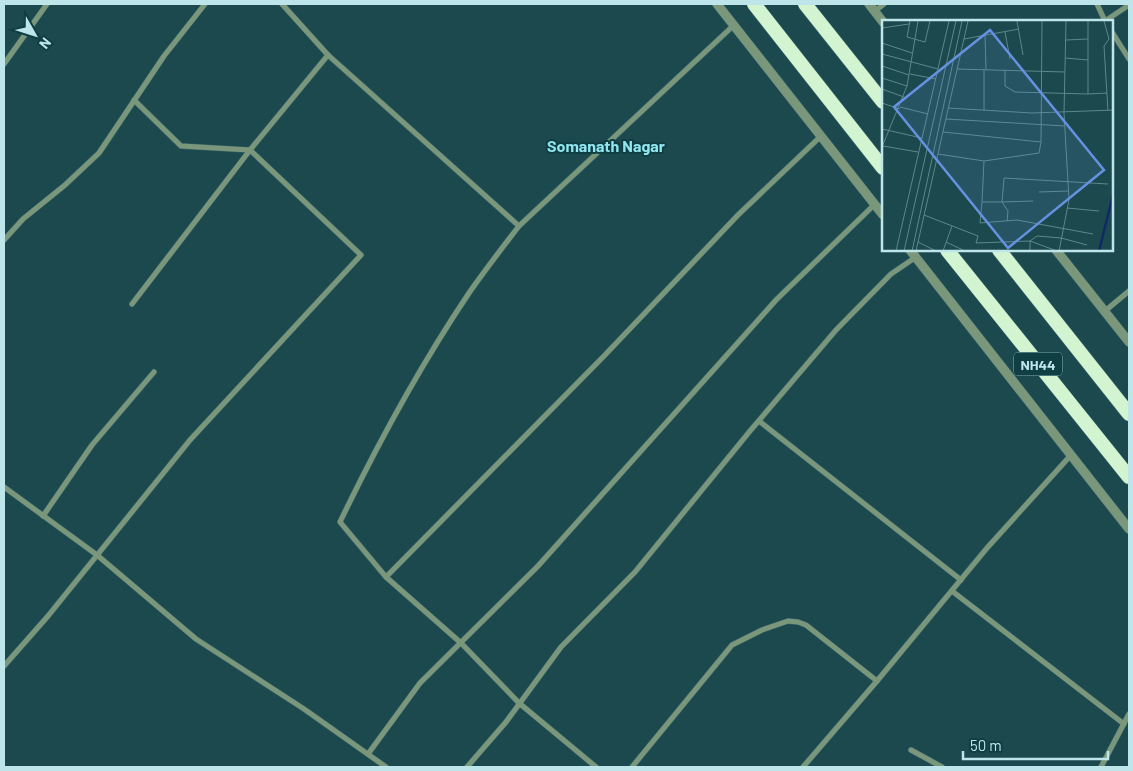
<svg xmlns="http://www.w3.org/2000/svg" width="1133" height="771" viewBox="0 0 1133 771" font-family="Barlow,sans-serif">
<rect width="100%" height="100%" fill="#1c494e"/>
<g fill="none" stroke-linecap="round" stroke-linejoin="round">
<g stroke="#3c686d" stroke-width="6">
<g id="minor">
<polyline points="282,4 328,55"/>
<polyline points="1097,4 1105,21"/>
<polyline points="875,11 884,4"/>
<polyline points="1105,21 1129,5"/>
<polyline points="1112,32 1129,59"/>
<polyline points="4,64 47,4"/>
<polyline points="134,100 181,146 250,150"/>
<path d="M519 226C502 248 485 270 469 293 420 366 378 443 340 522L386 577 604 356 738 215 821 136"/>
<polyline points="4,240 23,219 65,185 99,153 164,56 205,4"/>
<polyline points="132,304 250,150"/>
<polyline points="1105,311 1129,291"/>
<polyline points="759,421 961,580"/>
<polyline points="4,487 97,555 196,639 304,709 386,767"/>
<polyline points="43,516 92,445 154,372"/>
<polyline points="386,577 461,643 519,703 596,767"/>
<polyline points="952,591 1124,724"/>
<polyline points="4,666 48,616 190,440 361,255 250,150 328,55 519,226 734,25"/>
<polyline points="911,750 942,767"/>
<polyline points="368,754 420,683 538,566 776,300 875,204"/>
<polyline points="467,767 506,722 561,647 635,572 750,431 836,330 891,274 916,257"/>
<polyline points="632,767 732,645 762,630 788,621 798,622 806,625 877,681"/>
<polyline points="803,767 877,681 987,548 1071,455"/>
<polyline points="1101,767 1129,714"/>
</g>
</g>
<g stroke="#3c686d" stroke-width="10">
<g id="tertiary">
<polyline points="717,4 883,215"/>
<polyline points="869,4 883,22"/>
<polyline points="910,250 1129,529"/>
<polyline points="1056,250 1129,342"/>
</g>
</g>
<g stroke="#3c686d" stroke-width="15">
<g id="trunk">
<polyline points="754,4 883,168"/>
<polyline points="805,4 883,102"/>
<polyline points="947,250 1129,477"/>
<polyline points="999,250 1129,414"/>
</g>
</g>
<use href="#minor" stroke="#7b977b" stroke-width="5"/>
<use href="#tertiary" stroke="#7b977b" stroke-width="9"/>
<use href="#trunk" stroke="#d2f4d1" stroke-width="14"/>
</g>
<g text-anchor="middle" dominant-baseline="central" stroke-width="4" stroke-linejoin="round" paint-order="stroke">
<rect fill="#0f3e43" stroke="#8ab3b8" stroke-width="1" x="1014" y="352.5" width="48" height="23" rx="4"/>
<g font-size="14" font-weight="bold" fill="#bee5ea">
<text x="1038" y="364">NH44</text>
</g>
<g font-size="16" font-weight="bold" fill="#92e6f0" stroke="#0f3e43">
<text x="606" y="145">Somanath Nagar</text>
</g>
</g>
<g transform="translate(882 20)">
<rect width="231" height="231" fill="#1c494e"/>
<path fill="none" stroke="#112867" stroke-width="2.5" d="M217 231 232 171"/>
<path fill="none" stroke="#5d878c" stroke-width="1" d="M28 1 25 17 43 22 48 1M135 1 141 35M222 1 227 19 222 26 226 91M0 8 27 4M123 12 128 39M103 15 104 50M82 19 137 9M184 20 206 19M0 23 30 33M0 34 56 49M183 38 206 40M0 46 27 55M75 49 183 52M102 50V91M123 50V66L133 72 206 74V1M28 54 54 59M0 58 25 66M0 69 22 77M206 74 225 73M0 83 18 89M18 87 46 94M66 88 150 93 232 90M64 99 183 106M0 109 40 118M61 112 159 122 157 133 102 141M159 122 160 1M1 126 36 132M0 127 25 66 36 1M56 134 102 141 100 182H120L122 158 226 164M157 172 186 171M100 182 98 203 135 200 211 214M120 182 151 181M120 182 126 191 125 201M185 188 217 191M42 195 96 216 94 223 148 221V231M36 222 54 231M64 222 83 231M14 231 67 1M22 231 74 1M30 231 80 1M34 231 86 1M61 231 70 206M175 231 148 221 155 216 179 218 205 225M177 231 187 180 182 93 184 1"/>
<path fill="#6592e0" fill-opacity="0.15" stroke="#6592e0" stroke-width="2.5" d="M108 10 222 150 126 228 12 87Z"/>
<rect width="231" height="231" fill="none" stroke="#bee5ea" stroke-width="2.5"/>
</g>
<rect width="1133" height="771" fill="none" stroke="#bee5ea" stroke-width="10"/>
<g transform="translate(35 35) rotate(129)" stroke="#0f3e43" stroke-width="4" paint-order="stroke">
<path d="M0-4L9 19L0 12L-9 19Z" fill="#bee5ea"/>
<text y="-8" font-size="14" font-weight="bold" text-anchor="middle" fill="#bee5ea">N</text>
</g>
<path d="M963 751v8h145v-8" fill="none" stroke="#bee5ea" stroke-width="2.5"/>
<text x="970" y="751" font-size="15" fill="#bee5ea" stroke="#0f3e43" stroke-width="4" paint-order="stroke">50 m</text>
</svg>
